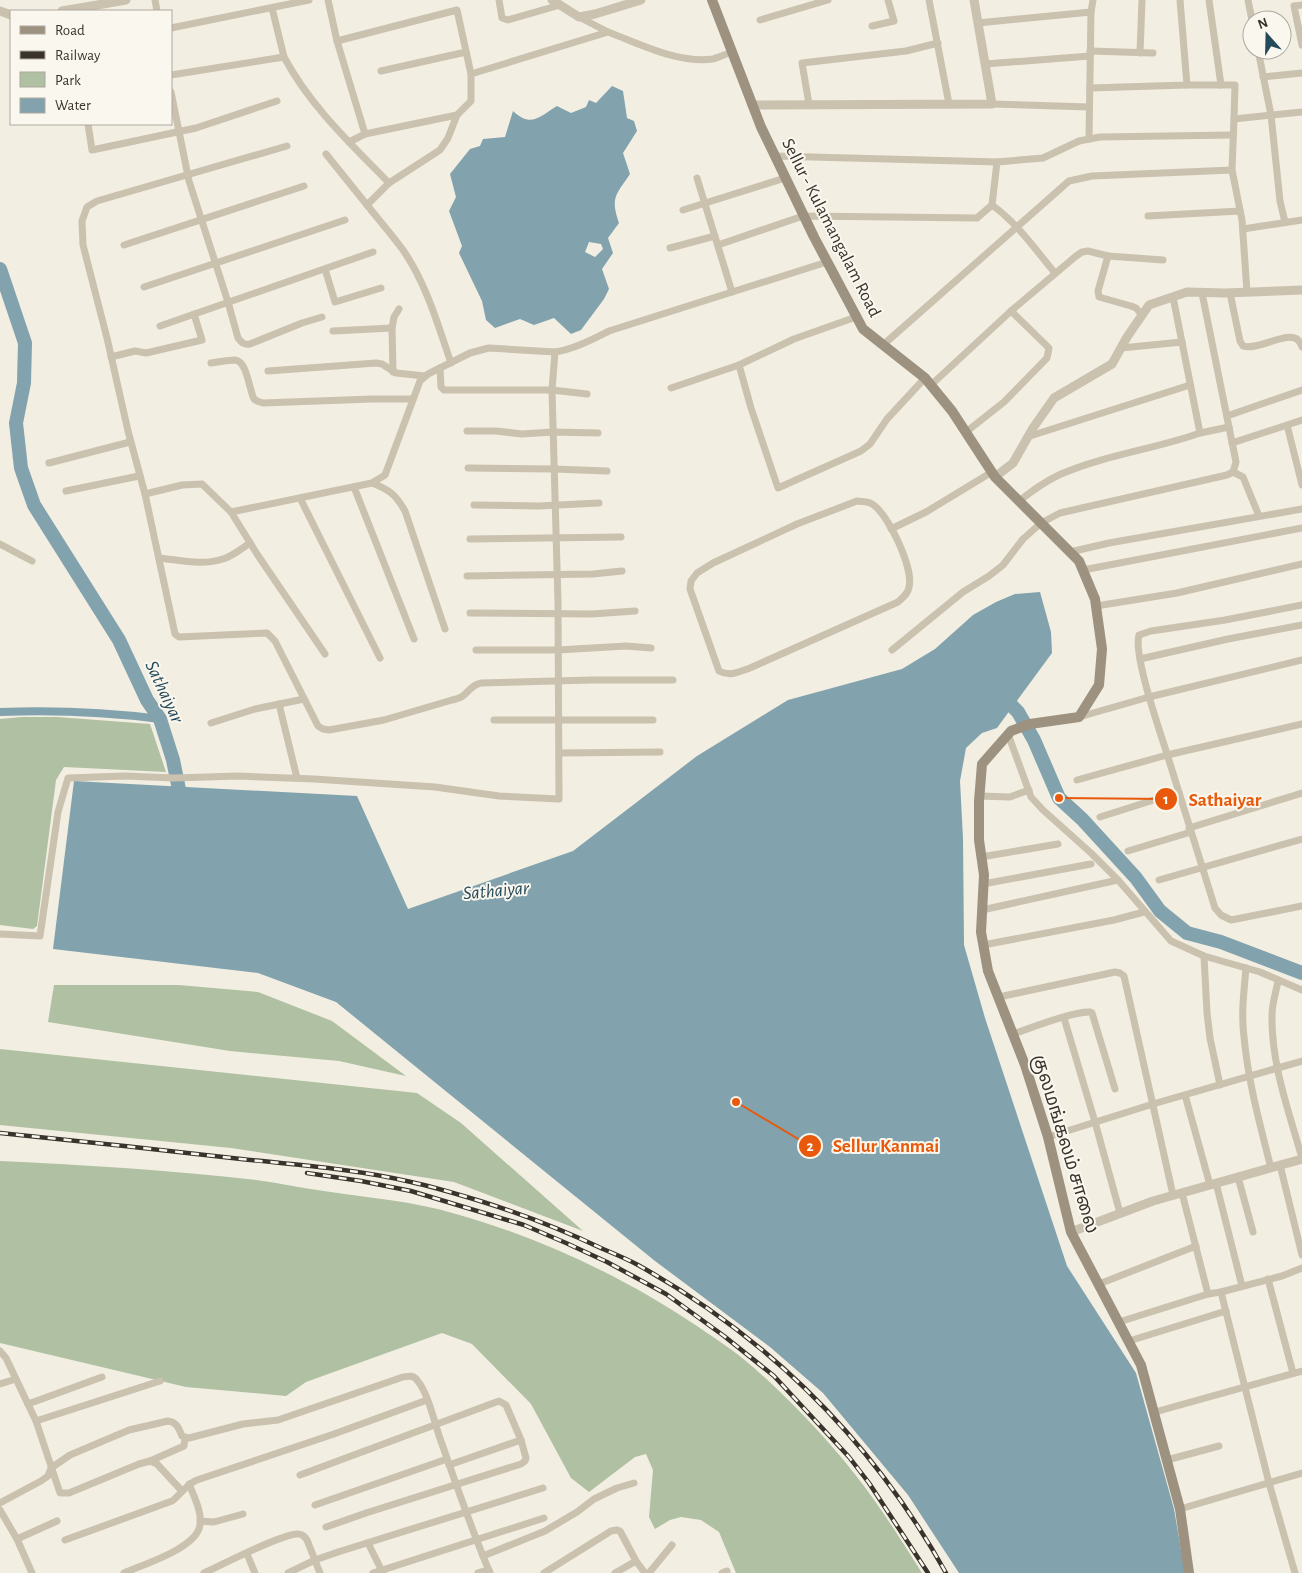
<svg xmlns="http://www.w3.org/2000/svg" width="1302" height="1573" viewBox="0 0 1302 1573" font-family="'Alegreya Sans','Noto Sans Tamil',sans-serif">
<rect width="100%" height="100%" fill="#f2eee2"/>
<g fill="#b0c0a2">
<polygon points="22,717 57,717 150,724 166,772 64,767 56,780 37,926 33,929 0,925 0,719"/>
<polygon points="54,985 179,985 258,992 332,1021 406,1076 339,1061 230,1051 48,1022"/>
<polygon points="0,1049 417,1093 461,1123 583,1231 454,1182 231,1148 0,1125"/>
<path d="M0 1161C85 1165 171 1170 256 1180 279 1183 301 1188 324 1191 369 1198 413 1201 456 1214 541 1238 624 1277 697 1326 716 1339 736 1352 753 1367 795 1404 840 1452 872 1497 890 1522 906 1548 922 1573H736L719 1532 701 1520 681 1517 670 1520 655 1529 649 1517 653 1470 646 1454 635 1457 589 1492 571 1478 531 1404 472 1344 442 1333 306 1382 286 1396 186 1387 0 1343Z"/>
</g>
<g fill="#82a2ad" fill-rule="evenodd">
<path d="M612 86 623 91 627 118 634 121 637 131 623 153 630 174C616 195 610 197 619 223L608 238 613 253 602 269 609 289 604 299 581 330 571 334 554 318 534 325 520 319 495 328 486 320 482 301 459 253 462 246 449 211 456 197 450 174 470 149 480 146 483 139 505 137 513 111C531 128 539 117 557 106L571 113 586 107 589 100 596 103ZM589 242 601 244 603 249 595 257 585 252Z"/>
<polygon points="1040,592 1051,632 1052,653 997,728 982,733 966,748 960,781 963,838 964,945 985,1018 1067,1266 1136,1373 1174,1509 1185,1573 959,1573 908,1495 823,1393 770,1347 655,1261 336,1002 258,973 53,949 74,781 357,796 408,909 573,851 697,756 788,700 902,669 935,649 973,615 996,602 1015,594"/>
</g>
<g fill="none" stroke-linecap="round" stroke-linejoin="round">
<path stroke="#82a2ad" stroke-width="8" d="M0 712C53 710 106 712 160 719"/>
<g stroke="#82a2ad" stroke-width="14">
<polyline points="0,269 25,343 24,383 16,423 21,468 34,505 119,640 147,700 160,719 173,760 182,804"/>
<polyline points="997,699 1012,706 1018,712 1034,740 1059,798 1082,819 1136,878 1160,911 1187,933 1221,942 1302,973"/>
</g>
<g stroke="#cac1ae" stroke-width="7">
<polyline points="155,0 157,11"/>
<polyline points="328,0 337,41 365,134 349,142"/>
<polyline points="499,0 502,18 508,20 560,5"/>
<polyline points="929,0 949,104"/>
<polyline points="1209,0 1221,85"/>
<polyline points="1248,0 1252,20"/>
<polyline points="1302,5 1294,6 1302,45"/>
<polyline points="272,8 284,57"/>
<polyline points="1091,12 1093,0"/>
<polyline points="760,20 828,0"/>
<polyline points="978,23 1091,12 1089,139"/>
<polyline points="872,26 894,21 888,0"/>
<polyline points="171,28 309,0"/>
<path d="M608 32C640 44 679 64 713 59 719 57 726 54 732 52"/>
<polyline points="337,41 457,10 471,74"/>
<polyline points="1258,50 1271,115 1280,201 1285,222"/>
<polyline points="1090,51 1153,53"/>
<polyline points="1140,53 1142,0"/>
<polyline points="985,64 1090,56"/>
<polyline points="381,71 466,52"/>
<path d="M171 75 284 57C310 106 351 144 389 183L367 205C379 220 392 235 403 250 426 283 438 325 451 363"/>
<polyline points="1263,77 1302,73"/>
<polyline points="1187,85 1235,85 1234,119"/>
<polyline points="1090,88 1187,85 1180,0"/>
<path d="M171 92 189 181 228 302 238 338C242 343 244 345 250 344L302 323 322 317"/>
<polyline points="809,104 802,63 906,51 938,43"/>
<polyline points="992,104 1089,107"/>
<polyline points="88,124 92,150 196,128 277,101"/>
<polyline points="365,134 457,115 471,101 471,74 608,32 579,17"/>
<path d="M287 146 97 201 87 207 82 221 83 245 107 338 128 431 145 494 175 634 179 637 267 633 275 641 318 726 323 729 329 730 384 720 452 700C456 699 461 698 464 695 470 690 472 685 481 683L592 680H673"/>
<polyline points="326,154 367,205"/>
<polyline points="775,156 997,162 1043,158 1079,141 1100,137 1233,135"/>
<polyline points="1232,170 1234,119 1302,112"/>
<polyline points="697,178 732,292"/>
<polyline points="389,183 440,150 448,138 457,115"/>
<path d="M992 205C1017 223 1035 249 1055 273"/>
<polyline points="683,210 785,178"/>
<polyline points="1148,216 1240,211"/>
<polyline points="1243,229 1302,220"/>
<polyline points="124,245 304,186"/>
<polyline points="718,245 803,216 977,218 992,205 997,162"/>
<polyline points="670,248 715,236"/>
<polyline points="1108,256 1163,260"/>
<polyline points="325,269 335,302 381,288"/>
<polyline points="144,287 345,220"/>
<path d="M1230 293 1240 341 1243 346C1258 351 1288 330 1298 340 1300 342 1301 344 1302 347"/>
<polyline points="856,317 794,339 739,365 751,408 778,488 861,451 870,444 887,419 925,378"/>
<polyline points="160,326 373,252"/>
<polyline points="333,331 392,328"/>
<polyline points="883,345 1069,181 1092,176 1232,170 1242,220 1247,292"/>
<polyline points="1121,348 1182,342"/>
<polyline points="111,357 135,351 146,353 202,340 194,314"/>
<path d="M211 363C219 362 228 360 235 360 247 361 249 389 254 399L257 401 263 403 372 399H413"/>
<polyline points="268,371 376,363 382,364 396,373 425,376"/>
<polyline points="393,372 392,328 394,317 399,309"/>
<polyline points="931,385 1011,311 1076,256 1082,252 1088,251 1108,256 1098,291 1099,297 1131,306 1136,308 1142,315"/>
<polyline points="671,388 739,365"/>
<path d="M587 394 552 390 555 352C574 349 591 340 609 331L827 262"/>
<polyline points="1227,416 1302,390"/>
<polyline points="1287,425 1302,420"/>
<polyline points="467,431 496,431 522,434 553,432 598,433"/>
<polyline points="966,432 1004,402 1047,358 1049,348 1011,311"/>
<polyline points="1200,433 1229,427"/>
<polyline points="1027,437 1190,385"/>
<polyline points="1232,443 1287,425 1302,485"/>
<polyline points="49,463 130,442"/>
<polyline points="468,468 554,469 607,471"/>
<polyline points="1233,472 1243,477 1259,516"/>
<path d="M372 483C390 490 396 495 405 511L445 629"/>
<polyline points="354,487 414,639"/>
<polyline points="66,491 139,476"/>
<polyline points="145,494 182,485 202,484 231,512 372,483 385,475 420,381 428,374 470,353 481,350 489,348 555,352"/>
<polyline points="300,498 380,658"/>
<path d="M857 501C862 502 868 501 872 504 888 513 914 569 909 587 908 594 903 597 898 602L750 668C739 672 730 677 719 671L690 589 691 581 697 573 713 563 797 524Z"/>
<path d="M1019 501C1032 491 1045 481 1061 474 1105 455 1155 449 1200 433L1173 297"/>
<polyline points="474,505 539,506 599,503"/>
<polyline points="231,512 257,554 325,654"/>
<polyline points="891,529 926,512 992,472"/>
<polyline points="470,539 621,537"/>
<polyline points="0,544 32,561"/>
<polyline points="1070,552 1109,543 1302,509"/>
<path d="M159 558C180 560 202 566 223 559 233 556 241 549 250 543"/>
<polyline points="1083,570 1302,528"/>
<polyline points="467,576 593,574 622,571"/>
<path d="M1302 605 1225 620 1151 631 1139 635C1133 655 1160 731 1167 754 1183 806 1199 857 1215 908L1221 915 1231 920 1302 906"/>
<polyline points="1096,606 1177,593 1302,564"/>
<polyline points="470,613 592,614 635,611"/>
<polyline points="476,650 558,650 626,646 651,648"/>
<polyline points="892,650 963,592 989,576 1003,565 1023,539 1041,523 1060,513 1227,475 1233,472 1236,462 1202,293"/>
<polyline points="1140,659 1228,639 1302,625"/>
<polyline points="279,704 297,778"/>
<polyline points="1079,717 1149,697 1302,660"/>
<polyline points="494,720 653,720"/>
<polyline points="211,723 255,709 304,699"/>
<polyline points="1008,734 1031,797 1043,810 1091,853 1118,880"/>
<polyline points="559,753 660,752"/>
<polyline points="1077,780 1167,755 1302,724"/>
<polyline points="979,796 1010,797 1029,790"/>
<polyline points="1100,817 1179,792"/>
<polyline points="1189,828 1302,793"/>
<polyline points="1128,851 1191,832"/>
<polyline points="981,857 1058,844"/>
<polyline points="1159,880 1302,839"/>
<polyline points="983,884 1091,864"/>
<polyline points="982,910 1118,880 1171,941 1204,956 1260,972 1302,990"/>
<polyline points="0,934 40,936 58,812 68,778 125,776 174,778 238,776 314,779 435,787 499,796 559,799 558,602 552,390 444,390 441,387 440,368"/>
<polyline points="983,945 1114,920 1144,912"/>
<polyline points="1204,956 1207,1013 1210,1038 1220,1085"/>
<path d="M1246 968C1244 991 1241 1014 1244 1037 1248 1081 1260 1125 1271 1168"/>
<path d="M1278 981C1276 992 1272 1004 1272 1015 1271 1064 1289 1112 1302 1158"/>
<polyline points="999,997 1115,972 1120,973 1124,976 1173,1195"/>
<polyline points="1064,1018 1095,1122 1120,1213"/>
<path d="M1013 1034C1031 1028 1073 1011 1090 1012L1092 1013 1115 1089"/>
<polyline points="1185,1095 1210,1185"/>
<polyline points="1048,1137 1153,1104 1302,1061"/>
<polyline points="1280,1165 1302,1255"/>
<polyline points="1238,1177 1253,1232"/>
<polyline points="1216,1183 1242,1286"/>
<polyline points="1182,1193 1208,1294 1221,1292 1269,1483 1295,1573"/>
<polyline points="1268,1279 1293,1373"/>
<polyline points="1099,1284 1196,1246"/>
<polyline points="1221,1292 1282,1276 1302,1268"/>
<polyline points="1119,1322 1208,1294"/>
<polyline points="1129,1341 1226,1311"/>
<polyline points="0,1351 6,1358 36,1421 60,1493 69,1493 139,1464 150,1461 157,1464 182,1491"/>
<polyline points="0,1384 16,1379"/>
<polyline points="28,1404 102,1377"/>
<polyline points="1155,1412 1302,1371"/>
<polyline points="36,1421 160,1381"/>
<polyline points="1167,1460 1219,1446"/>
<polyline points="150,1461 184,1446 185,1438"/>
<polyline points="300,1475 499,1401 506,1405 521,1440 449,1465"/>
<path d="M0 1503 41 1481 48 1476 51 1468 70 1455 129 1430 168 1421C177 1422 179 1429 182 1436L189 1438 243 1424 278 1420 403 1377C409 1376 413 1375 417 1380 429 1394 435 1426 442 1444 457 1487 472 1531 490 1573"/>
<polyline points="315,1505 447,1459"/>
<polyline points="1180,1509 1302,1473"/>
<polyline points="0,1510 17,1539 32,1573"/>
<polyline points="200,1521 214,1522 243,1514"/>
<polyline points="326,1527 366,1513 521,1464 525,1461 526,1458 521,1440"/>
<polyline points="17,1539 57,1521"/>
<path d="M65 1540 172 1501C181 1494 187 1484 197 1480L334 1434 427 1400"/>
<polyline points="368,1543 383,1573"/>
<polyline points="247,1554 255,1573"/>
<polyline points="483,1556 545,1531 577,1512 594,1499 617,1488 634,1483"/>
<path d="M124 1573C144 1564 197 1548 200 1525 202 1512 194 1496 189 1484"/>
<path d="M204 1573C222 1565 283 1533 298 1534 303 1534 305 1537 307 1540L320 1573"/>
<polyline points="288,1573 315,1560 338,1552 543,1488"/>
<polyline points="373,1573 544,1518"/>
<polyline points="478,1573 489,1570"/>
<polyline points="544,1573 611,1531 617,1530 620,1531 636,1561 645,1573"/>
<polyline points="615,1573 636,1561"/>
<polyline points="649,1573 672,1545"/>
<polyline points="722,1573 727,1571"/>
</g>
<g stroke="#cac1ae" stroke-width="9">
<polyline points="552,0 579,17 595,14 641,0"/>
<polyline points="0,11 11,15"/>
<polyline points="62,11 126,0"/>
<polyline points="752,105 992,104 974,0"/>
<polyline points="995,477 1013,463 1033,428 1054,398 1112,364 1127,337 1149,305 1187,292 1225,293 1302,290"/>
<polyline points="1071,1232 1153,1201 1302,1159"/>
</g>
<polyline stroke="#9d917f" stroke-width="10" points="712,0 761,127 814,237 863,329 925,378 952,411 995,477 1079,561 1095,599 1102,649 1099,685 1079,717 1030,724 1011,731 982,764 979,801 979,840 984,875 981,932 988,971 1025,1065 1048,1137 1071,1232 1141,1365 1180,1509 1189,1573"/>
<g stroke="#39332c" stroke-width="4.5">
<g id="rail">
<path d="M0 1133C80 1141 161 1150 241 1159 298 1165 355 1169 411 1182 434 1187 457 1194 480 1201 522 1214 563 1230 603 1249 615 1254 627 1259 638 1265 769 1338 873 1442 946 1573"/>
<polyline points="307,1173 361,1181 411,1191 524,1225 566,1243 607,1262 666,1294 724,1336 774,1376 849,1457 869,1483 928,1573"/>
</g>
</g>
<use href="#rail" stroke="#faf7ee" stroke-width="2.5" stroke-dasharray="8" stroke-linecap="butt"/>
</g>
<g text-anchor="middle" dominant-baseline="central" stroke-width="4" stroke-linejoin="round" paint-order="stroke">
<g font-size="18" fill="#39332c" stroke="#faf7ee">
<text transform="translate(831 228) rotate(63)">Sellur - Kulamangalam Road</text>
<text transform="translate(1065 1144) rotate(73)">குலமங்கலம் சாலை</text>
</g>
<g font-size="19" font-style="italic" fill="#244958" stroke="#faf7ee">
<text transform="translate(164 692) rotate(65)">Sathaiyar</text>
<text transform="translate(496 891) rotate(-5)">Sathaiyar</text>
</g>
</g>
<path fill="none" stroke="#e8590c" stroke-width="2" d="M1059 798L1166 799M736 1102L810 1146"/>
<g fill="#e8590c" stroke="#faf7ee" stroke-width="2">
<circle cx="1059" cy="798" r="5"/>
<circle cx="736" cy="1102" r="5"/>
<circle cx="1166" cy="799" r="12"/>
<circle cx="810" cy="1146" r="12"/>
</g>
<g font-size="15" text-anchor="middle" font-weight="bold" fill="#fff">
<text x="1166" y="804">1</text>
<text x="810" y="1151">2</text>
</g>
<g font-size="19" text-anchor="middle" font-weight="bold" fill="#e8590c" stroke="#faf7ee" stroke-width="4" stroke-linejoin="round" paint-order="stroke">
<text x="1225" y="806">Sathaiyar</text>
<text x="886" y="1152">Sellur Kanmai</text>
</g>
<rect x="10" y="10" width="162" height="115" fill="#faf7ee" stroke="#ada9a0"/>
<rect x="20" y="26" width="25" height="8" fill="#9d917f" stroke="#ada9a0"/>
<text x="55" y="35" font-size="15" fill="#39332c">Road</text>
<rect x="20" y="51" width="25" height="8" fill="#39332c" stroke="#ada9a0"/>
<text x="55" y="60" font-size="15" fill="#39332c">Railway</text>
<rect x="20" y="72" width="25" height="15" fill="#b0c0a2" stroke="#ada9a0"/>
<text x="55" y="85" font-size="15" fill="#39332c">Park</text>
<rect x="20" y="98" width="25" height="15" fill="#82a2ad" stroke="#ada9a0"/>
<text x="55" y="110" font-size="15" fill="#39332c">Water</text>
<g transform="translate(1267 35) rotate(340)"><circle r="24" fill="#faf7ee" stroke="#ada9a0"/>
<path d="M0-4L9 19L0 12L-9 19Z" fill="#244958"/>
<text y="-8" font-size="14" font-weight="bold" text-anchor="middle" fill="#39332c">N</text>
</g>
</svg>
